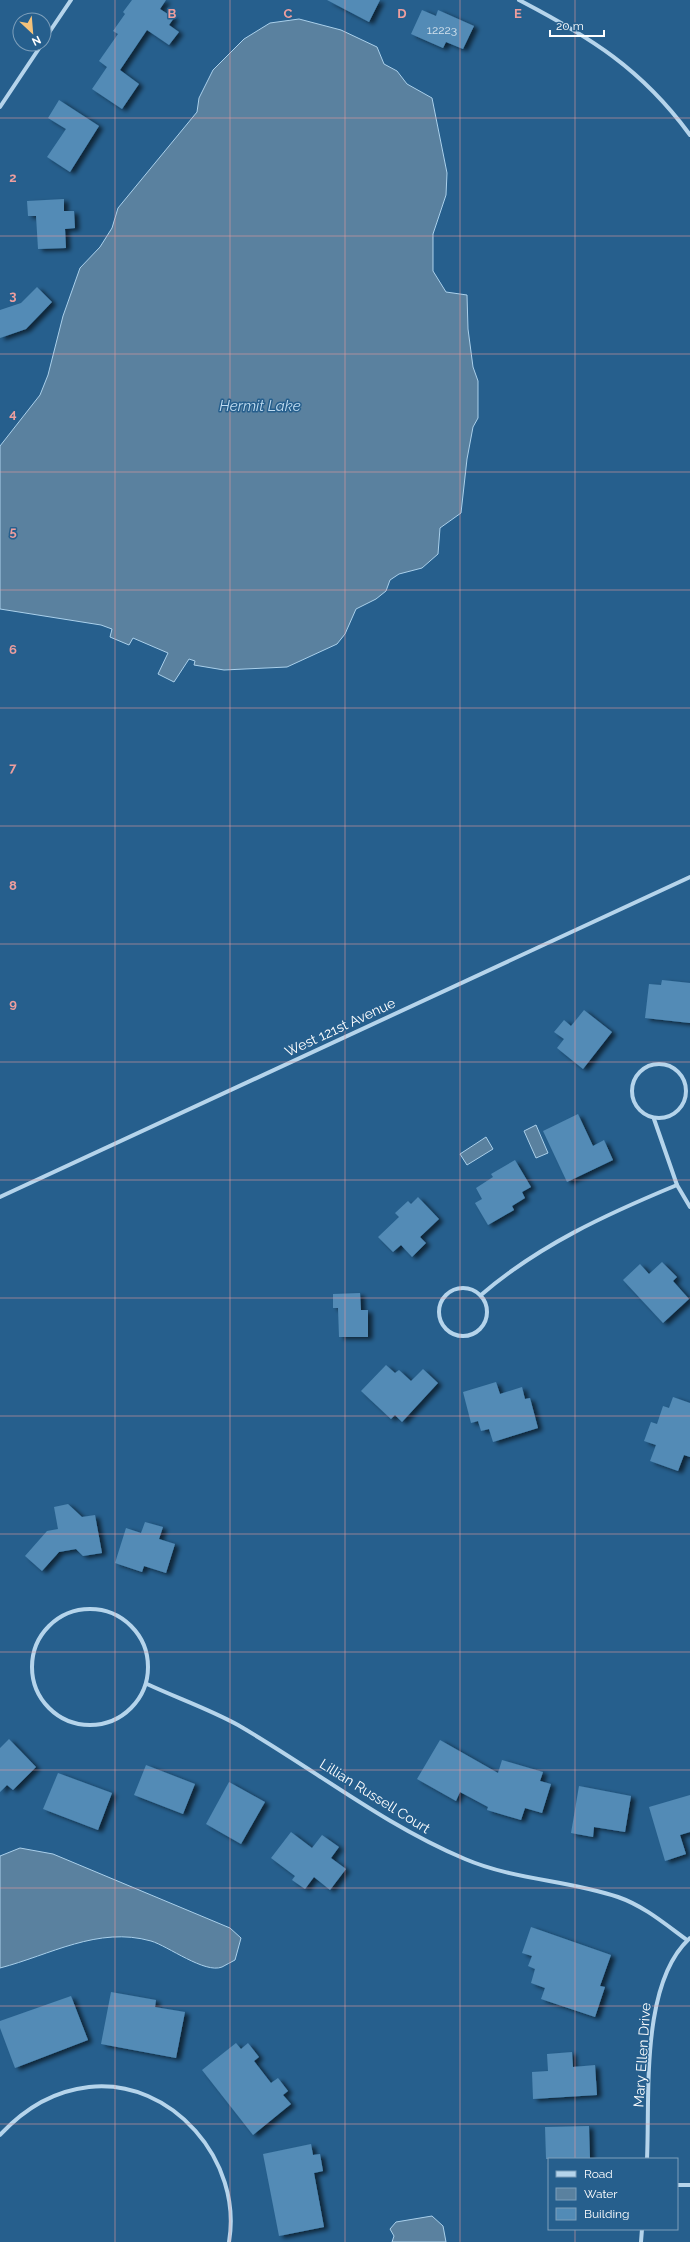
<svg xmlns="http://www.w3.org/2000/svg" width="690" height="2242" viewBox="0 0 690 2242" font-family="Raleway,sans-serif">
<defs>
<filter id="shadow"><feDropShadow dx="4.5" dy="2.5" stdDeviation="2" flood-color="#0009"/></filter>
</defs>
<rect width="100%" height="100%" fill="#265f8d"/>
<g fill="#5a819f" stroke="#aad0eb">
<polygon points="299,19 341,30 377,47 384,64 397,71 407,84 432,98 447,173 446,195 433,234 433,271 446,292 467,295 468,329 473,367 478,381 478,418 473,427 467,459 461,513 440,528 438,554 422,568 399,574 390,580 386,591 376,599 356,609 345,634 337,644 287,667 224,670 194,665 195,661 189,659 174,682 158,674 168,653 133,638 129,645 110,637 112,629 101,625 0,609 0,446 40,395 48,375 63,316 80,268 100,247 112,228 118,208 197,112 199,98 213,70 244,39 270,23"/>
<polygon points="536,1125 548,1153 536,1158 524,1131"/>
<polygon points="486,1137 493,1149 467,1165 460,1154"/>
<path d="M20 1848 53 1854 230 1928 241 1938 235 1960C231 1962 226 1965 222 1967 205 1974 168 1946 151 1941 98 1926 50 1955 0 1968V1856Z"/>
<polygon points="432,2216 443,2226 446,2242 392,2242 394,2236 390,2229 396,2222"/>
</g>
<g fill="#528bb6" filter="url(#shadow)">
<polygon points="132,0 166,0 160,9 174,18 169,25 179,32 169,45 147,30 120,70 139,84 122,109 92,89 107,67 99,61 118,34 113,31 125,14 123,12"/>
<polygon points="327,0 380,0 369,22"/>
<polygon points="422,10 436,16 438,10 474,26 463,49 446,42 443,48 411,34"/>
<polygon points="59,100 99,126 70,172 47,157 66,129 48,118"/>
<polygon points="64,199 64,211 74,211 75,228 65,229 66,248 38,249 36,216 28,216 27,201"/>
<polygon points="37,287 52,302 26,329 0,338 0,310 21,303"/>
<polygon points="662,980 690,983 690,1023 645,1018 649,984 661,985"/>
<polygon points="584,1010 612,1032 583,1069 557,1048 564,1039 554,1032 564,1020 571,1026"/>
<polygon points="578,1114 593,1146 604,1140 613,1160 567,1182 543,1131"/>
<polygon points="515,1160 531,1187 522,1192 525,1198 512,1206 514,1210 488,1225 475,1203 482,1199 476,1188 493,1177 491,1174"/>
<polygon points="418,1197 439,1219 420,1237 426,1243 412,1257 401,1245 393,1252 378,1237 399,1217 395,1213 408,1201 411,1204"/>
<polygon points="662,1262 677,1277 673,1281 689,1299 663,1323 623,1280 640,1264 649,1274"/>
<polygon points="360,1293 361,1310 368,1310 368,1337 339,1337 338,1308 333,1308 333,1294"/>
<polygon points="386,1365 395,1373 399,1370 411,1381 423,1369 438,1383 402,1422 395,1415 391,1419 361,1391"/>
<polygon points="496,1382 500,1394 522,1387 525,1399 530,1398 538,1428 493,1442 489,1429 481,1431 478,1421 471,1423 463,1392"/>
<polygon points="673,1397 690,1403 690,1457 684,1455 678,1471 650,1461 656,1445 644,1441 651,1422 657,1424 663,1406 669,1408"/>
<polygon points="68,1504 82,1517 95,1515 102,1553 83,1556 76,1549 59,1552 42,1571 25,1556 47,1531 58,1529 54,1507"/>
<polygon points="145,1522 163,1527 159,1539 175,1544 166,1573 144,1566 142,1572 115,1563 126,1528 141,1533"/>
<polygon points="9,1739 36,1767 13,1790 7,1785 0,1792 0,1748"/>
<polygon points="440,1740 498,1773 502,1760 543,1772 540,1781 551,1784 542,1813 525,1808 521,1820 487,1810 488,1807 460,1792 456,1801 417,1779"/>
<polygon points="146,1765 195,1784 183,1814 134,1795"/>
<polygon points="58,1773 112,1793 98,1830 43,1809"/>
<polygon points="229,1782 265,1802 241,1844 206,1824"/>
<polygon points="579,1786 631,1796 625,1832 594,1827 593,1837 571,1833"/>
<polygon points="690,1795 690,1832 680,1835 686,1854 665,1861 649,1807"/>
<polygon points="291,1832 312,1848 322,1835 339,1847 331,1858 346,1869 330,1890 314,1877 305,1889 292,1880 295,1876 271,1858"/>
<polygon points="531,1927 611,1955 600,1986 605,1987 595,2017 541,1999 545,1988 531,1983 535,1969 528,1966 532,1956 522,1953"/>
<polygon points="111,1992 156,2000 155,2007 185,2012 176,2058 101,2044"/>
<polygon points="71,1996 88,2040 15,2068 0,2028 0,2021"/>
<polygon points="236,2043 241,2049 248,2043 259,2057 254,2061 271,2083 278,2078 288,2091 283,2095 291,2104 253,2135 202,2070"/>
<polygon points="572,2052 573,2067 595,2065 597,2095 533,2099 532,2072 548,2071 547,2054"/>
<polygon points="589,2126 590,2159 546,2159 545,2127"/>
<polygon points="311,2144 313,2155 320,2154 323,2171 314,2173 324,2227 279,2236 263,2154"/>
</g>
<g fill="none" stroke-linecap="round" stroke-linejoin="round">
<g stroke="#b5d4eb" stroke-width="4">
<path d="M519 0C590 37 642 69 690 135"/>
<polyline points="44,40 71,0"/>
<polyline points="0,107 42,44"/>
<circle cx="659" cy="1091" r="27"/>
<polyline points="654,1119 677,1185 690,1207"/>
<polyline points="0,1197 690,877"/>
<circle cx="463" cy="1312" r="24"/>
<path d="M481 1295C539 1245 607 1214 677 1185"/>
<circle cx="90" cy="1667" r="58"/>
<path d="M147 1684C177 1698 209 1709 238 1725 314 1769 384 1825 465 1859 514 1880 569 1880 618 1897 644 1906 665 1924 687 1940"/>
<path d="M0 2135C24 2109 53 2091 89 2087 172 2078 243 2161 229 2242"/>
<path d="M647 2159C650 2096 640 1983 690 1938"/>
<polyline points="677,2185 690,2185"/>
<polyline points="641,2242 642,2229"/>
</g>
</g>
<path fill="none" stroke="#ed9e9e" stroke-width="1" stroke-opacity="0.55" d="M115 0V2242M230 0V2242M345 0V2242M460 0V2242M575 0V2159M0 118H690M0 236H690M0 354H690M0 472H690M0 590H690M0 708H690M0 826H690M0 944H690M0 1062H690M0 1180H690M0 1298H690M0 1416H690M0 1534H690M0 1652H690M0 1770H690M0 1888H690M0 2006H690M0 2124H690M575 2229V2242"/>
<g text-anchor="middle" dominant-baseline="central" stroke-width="3" stroke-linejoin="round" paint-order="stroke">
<g font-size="12" fill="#d4e2ed">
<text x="442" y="30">12223</text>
</g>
<g font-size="14" fill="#fff" stroke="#265f8d">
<text transform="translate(340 1027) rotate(-25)">West 121st Avenue</text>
<text transform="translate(375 1796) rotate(32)">Lillian Russell Court</text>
<text transform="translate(642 2055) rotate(-86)">Mary Ellen Drive</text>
</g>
<g font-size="15" font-style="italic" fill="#c1ddf2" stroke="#265f8d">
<text x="260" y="406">Hermit Lake</text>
</g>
</g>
<g font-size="13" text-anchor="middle" font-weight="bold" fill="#ed9e9e" stroke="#265f8d" stroke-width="3" stroke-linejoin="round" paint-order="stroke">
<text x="172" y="18">B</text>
<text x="288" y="18">C</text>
<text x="402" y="18">D</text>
<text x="518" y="18">E</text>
<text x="13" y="182">2</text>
<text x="13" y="300">3</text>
<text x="13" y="418">4</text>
<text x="13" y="536">5</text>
<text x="13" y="654">6</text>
<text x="13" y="772">7</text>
<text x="13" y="890">8</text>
<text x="13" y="1008">9</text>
</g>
<rect x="548" y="2158" width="130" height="72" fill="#265f8d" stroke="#7d9fbb"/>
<rect x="556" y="2171" width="20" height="6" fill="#b5d4eb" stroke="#7d9fbb"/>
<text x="584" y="2178" font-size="12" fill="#ffffff">Road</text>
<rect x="556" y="2188" width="20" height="12" fill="#5a819f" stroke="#7d9fbb"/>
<text x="584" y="2198" font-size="12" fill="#ffffff">Water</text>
<rect x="556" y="2208" width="20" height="12" fill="#528bb6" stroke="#7d9fbb"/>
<text x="584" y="2218" font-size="12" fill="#ffffff">Building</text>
<g transform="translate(32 32) rotate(154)"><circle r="19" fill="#265f8d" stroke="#7d9fbb"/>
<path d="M0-3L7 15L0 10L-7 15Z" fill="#f4c27a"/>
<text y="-6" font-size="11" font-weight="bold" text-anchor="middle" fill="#ffffff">N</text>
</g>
<path d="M550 30v6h54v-6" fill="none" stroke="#ffffff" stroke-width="2"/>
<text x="556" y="30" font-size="12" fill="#ffffff" stroke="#265f8d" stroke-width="3" paint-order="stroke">20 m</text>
</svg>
